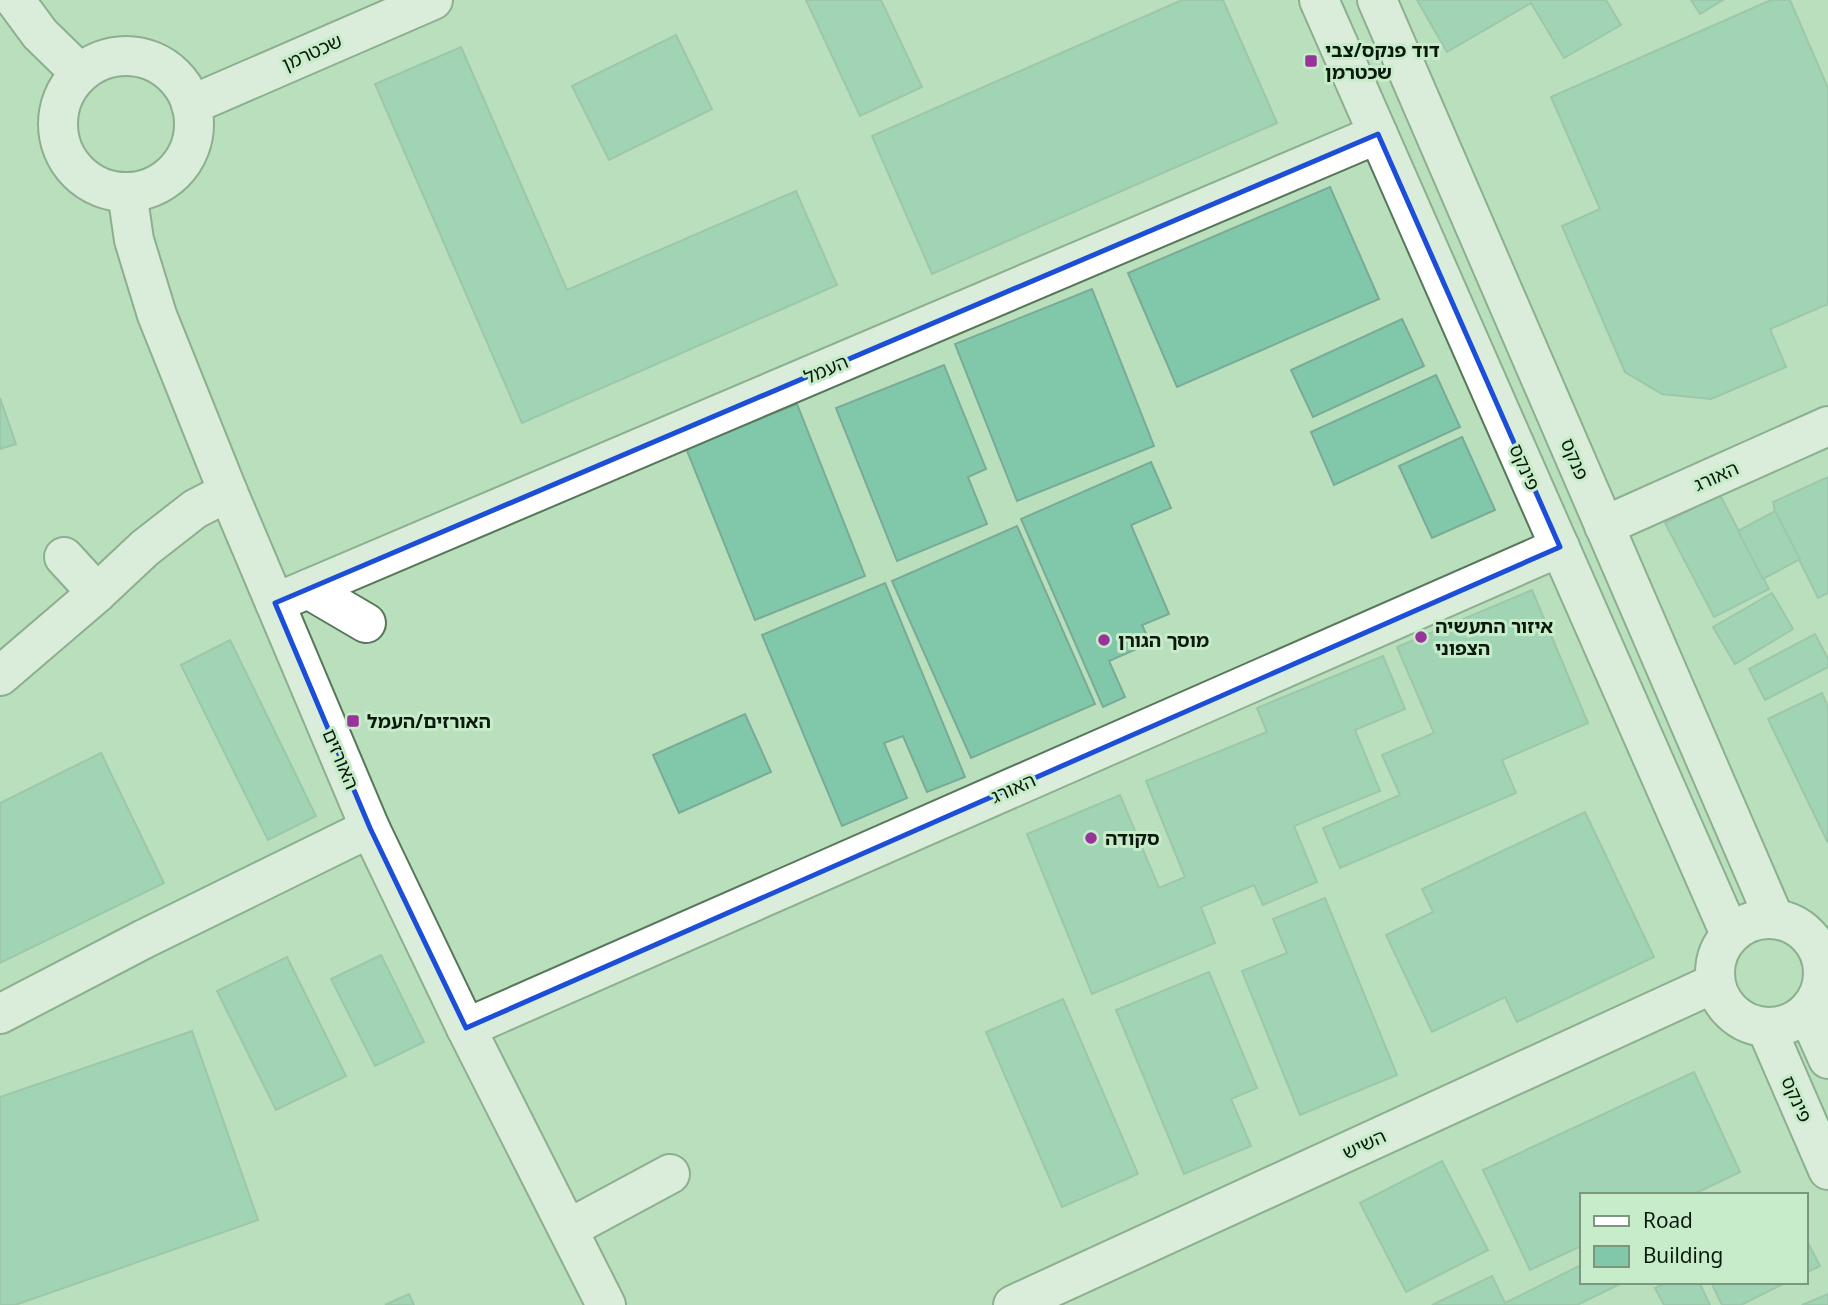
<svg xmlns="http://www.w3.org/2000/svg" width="1828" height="1305" viewBox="0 0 1828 1305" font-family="Georgia,'Noto Sans Hebrew',serif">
<rect width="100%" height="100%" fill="#b9dfbc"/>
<g fill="#81c8ab" stroke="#79ab96" stroke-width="2">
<polygon points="806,0 881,0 922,87 860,116"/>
<polygon points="1182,0 1223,0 1277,123 932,274 872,136"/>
<polygon points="1417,0 1606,0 1621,25 1564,58 1531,3 1447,52"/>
<polygon points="1691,0 1723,0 1700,14"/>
<polygon points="1771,0 1790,0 1828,88 1828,304 1770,329 1786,367 1711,399 1662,394 1625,372 1562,226 1600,209 1551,97"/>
<polygon points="676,35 712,109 609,160 572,86"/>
<polygon points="461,47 567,290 796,191 837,285 522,423 375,84"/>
<polygon points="1330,187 1379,299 1177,387 1128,273"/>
<polygon points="1092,289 1154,446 1017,501 955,344"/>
<polygon points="1402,319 1424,366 1313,417 1291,370"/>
<polygon points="944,365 986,469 968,477 987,524 897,561 836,408"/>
<polygon points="1436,375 1460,427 1334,485 1311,432"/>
<polygon points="0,398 16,444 0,449"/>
<polygon points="797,404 865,576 755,620 686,448"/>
<polygon points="1462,437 1495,510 1432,538 1399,466"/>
<polygon points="1151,462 1171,508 1131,525 1169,614 1142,625 1150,643 1109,661 1125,697 1103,707 1021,519"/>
<polygon points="1828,477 1828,593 1818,598 1775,511 1773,502"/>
<polygon points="1720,495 1769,589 1714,617 1665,523"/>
<polygon points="1775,511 1800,559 1763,579 1738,531"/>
<polygon points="1017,526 1095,704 971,758 892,581"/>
<polygon points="885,583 965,777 927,792 903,736 884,743 907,798 842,826 762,635"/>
<polygon points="1532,590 1588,723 1502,760 1516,793 1340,868 1323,828 1400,795 1382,755 1434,733 1397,647"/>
<polygon points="1772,593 1793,629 1735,664 1713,627"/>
<polygon points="1815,634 1828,659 1828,667 1765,700 1749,669"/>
<polygon points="230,640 316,816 268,840 181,665"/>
<polygon points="1383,656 1405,709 1355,730 1380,791 1294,826 1317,882 1263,905 1254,885 1201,907 1215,943 1092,994 1027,834 1120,795 1159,888 1185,877 1146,781 1267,732 1257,708"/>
<polygon points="1822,693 1828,707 1828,843 1768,719"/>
<polygon points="745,714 771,772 679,813 653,755"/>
<polygon points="101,753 164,883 0,963 0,803"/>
<polygon points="1585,812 1654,957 1517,1022 1505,997 1432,1032 1386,935 1433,912 1422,889"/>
<polygon points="1325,898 1397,1075 1300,1115 1242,971 1287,953 1273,919"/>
<polygon points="381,955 424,1042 375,1066 331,979"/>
<polygon points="287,957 346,1076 276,1110 217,991"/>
<polygon points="1209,972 1257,1088 1231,1099 1251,1146 1184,1174 1116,1010"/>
<polygon points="1063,999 1138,1174 1062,1207 986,1032"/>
<polygon points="192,1031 258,1220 15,1305 0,1305 0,1097"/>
<polygon points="1694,1072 1740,1172 1692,1195 1581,1195 1581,1246 1530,1270 1483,1170"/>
<polygon points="1442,1161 1488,1250 1406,1292 1360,1203"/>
<polygon points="1805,1237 1820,1266 1805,1273"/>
<polygon points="1581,1265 1581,1282 1624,1282 1577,1305 1432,1305 1492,1276 1505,1303"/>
<polygon points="1668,1282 1699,1282 1710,1305 1664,1305 1655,1288"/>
<polygon points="1711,1282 1787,1282 1741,1305 1722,1305"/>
<polygon points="409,1294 414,1305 385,1305"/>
<polygon points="1828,1294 1828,1305 1802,1305"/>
</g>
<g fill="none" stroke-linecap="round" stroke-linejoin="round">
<g stroke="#567759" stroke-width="42">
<g id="minor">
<polyline points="15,0 40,34 80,73"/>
<polyline points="1319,0 1730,934"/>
<polyline points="1377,0 1774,918"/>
<circle cx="126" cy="124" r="68"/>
<polyline points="191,105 433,0"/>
<polyline points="127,192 134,240 157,315 228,492 370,828 466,1028 606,1305"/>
<polyline points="1604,526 1828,426"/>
<polyline points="64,557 97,593"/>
<polyline points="308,589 366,623"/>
<polyline points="275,603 1378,134"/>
<polyline points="0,676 97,593 145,548 195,509 228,492"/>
<circle cx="1769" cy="973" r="54"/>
<polyline points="1807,1012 1828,1059"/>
<polyline points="0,1014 144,939 370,828"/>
<polyline points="1766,1027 1828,1170"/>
<polyline points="466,1028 1560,547"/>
<polyline points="568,1229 670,1174"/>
<polyline points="1013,1305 1715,983"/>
</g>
</g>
<use href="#minor" stroke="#fff" stroke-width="38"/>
</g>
<path d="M0 0H1828V1305H0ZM1378 134 1560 547 466 1028 370 828 275 603Z" fill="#b9dfbc" fill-opacity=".55" fill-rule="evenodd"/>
<path fill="none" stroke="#1d4ed8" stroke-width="5" stroke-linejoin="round" d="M1378 134 1560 547 466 1028 370 828 275 603Z"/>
<g fill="#973399" stroke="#c6ecc9" stroke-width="2.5">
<rect x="1304" y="54" width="14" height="14" rx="3.5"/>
<circle cx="1421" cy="637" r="7"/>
<circle cx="1104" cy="640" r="7"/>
<rect x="346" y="714" width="14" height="14" rx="3.5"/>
<circle cx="1091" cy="838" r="7"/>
</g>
<g text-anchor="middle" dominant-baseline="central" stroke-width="6" stroke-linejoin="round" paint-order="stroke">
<g font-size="19" font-weight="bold" fill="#0b190d" stroke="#c6ecc9" text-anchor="start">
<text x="1325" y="50">דוד פנקס/צבי<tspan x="1325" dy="22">שכטרמן</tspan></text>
<text x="1435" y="626">איזור התעשיה<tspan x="1435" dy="22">הצפוני</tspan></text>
<text x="1118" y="640">מוסך הגורן</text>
<text x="367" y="721">האורזים/העמל</text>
<text x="1105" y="838">סקודה</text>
</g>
<g font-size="19" fill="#0b190d" stroke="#c6ecc9">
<text transform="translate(312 52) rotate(-24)">שכטרמן</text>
<text transform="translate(826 369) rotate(-23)">העמל</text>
<text transform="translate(1575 459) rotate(67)">פנקס</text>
<text transform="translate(1525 467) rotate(66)">פינקס</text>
<text transform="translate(1716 476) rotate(-24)">האורג</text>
<text transform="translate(341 759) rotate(67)">האורזים</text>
<text transform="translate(1013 788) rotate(-24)">האורג</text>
<text transform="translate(1797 1099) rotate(66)">פינקס</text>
<text transform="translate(1364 1144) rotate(-25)">השיש</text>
</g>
</g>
<rect x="1580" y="1193" width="228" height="91" fill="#c6ecc9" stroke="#7b987e" stroke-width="2"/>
<rect x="1594" y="1216" width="35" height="10" fill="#ffffff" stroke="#7b987e" stroke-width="2"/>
<text x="1643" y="1228" font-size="21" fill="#0b190d">Road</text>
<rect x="1594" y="1246" width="35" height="21" fill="#81c8ab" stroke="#7b987e" stroke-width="2"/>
<text x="1643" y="1263" font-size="21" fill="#0b190d">Building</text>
</svg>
